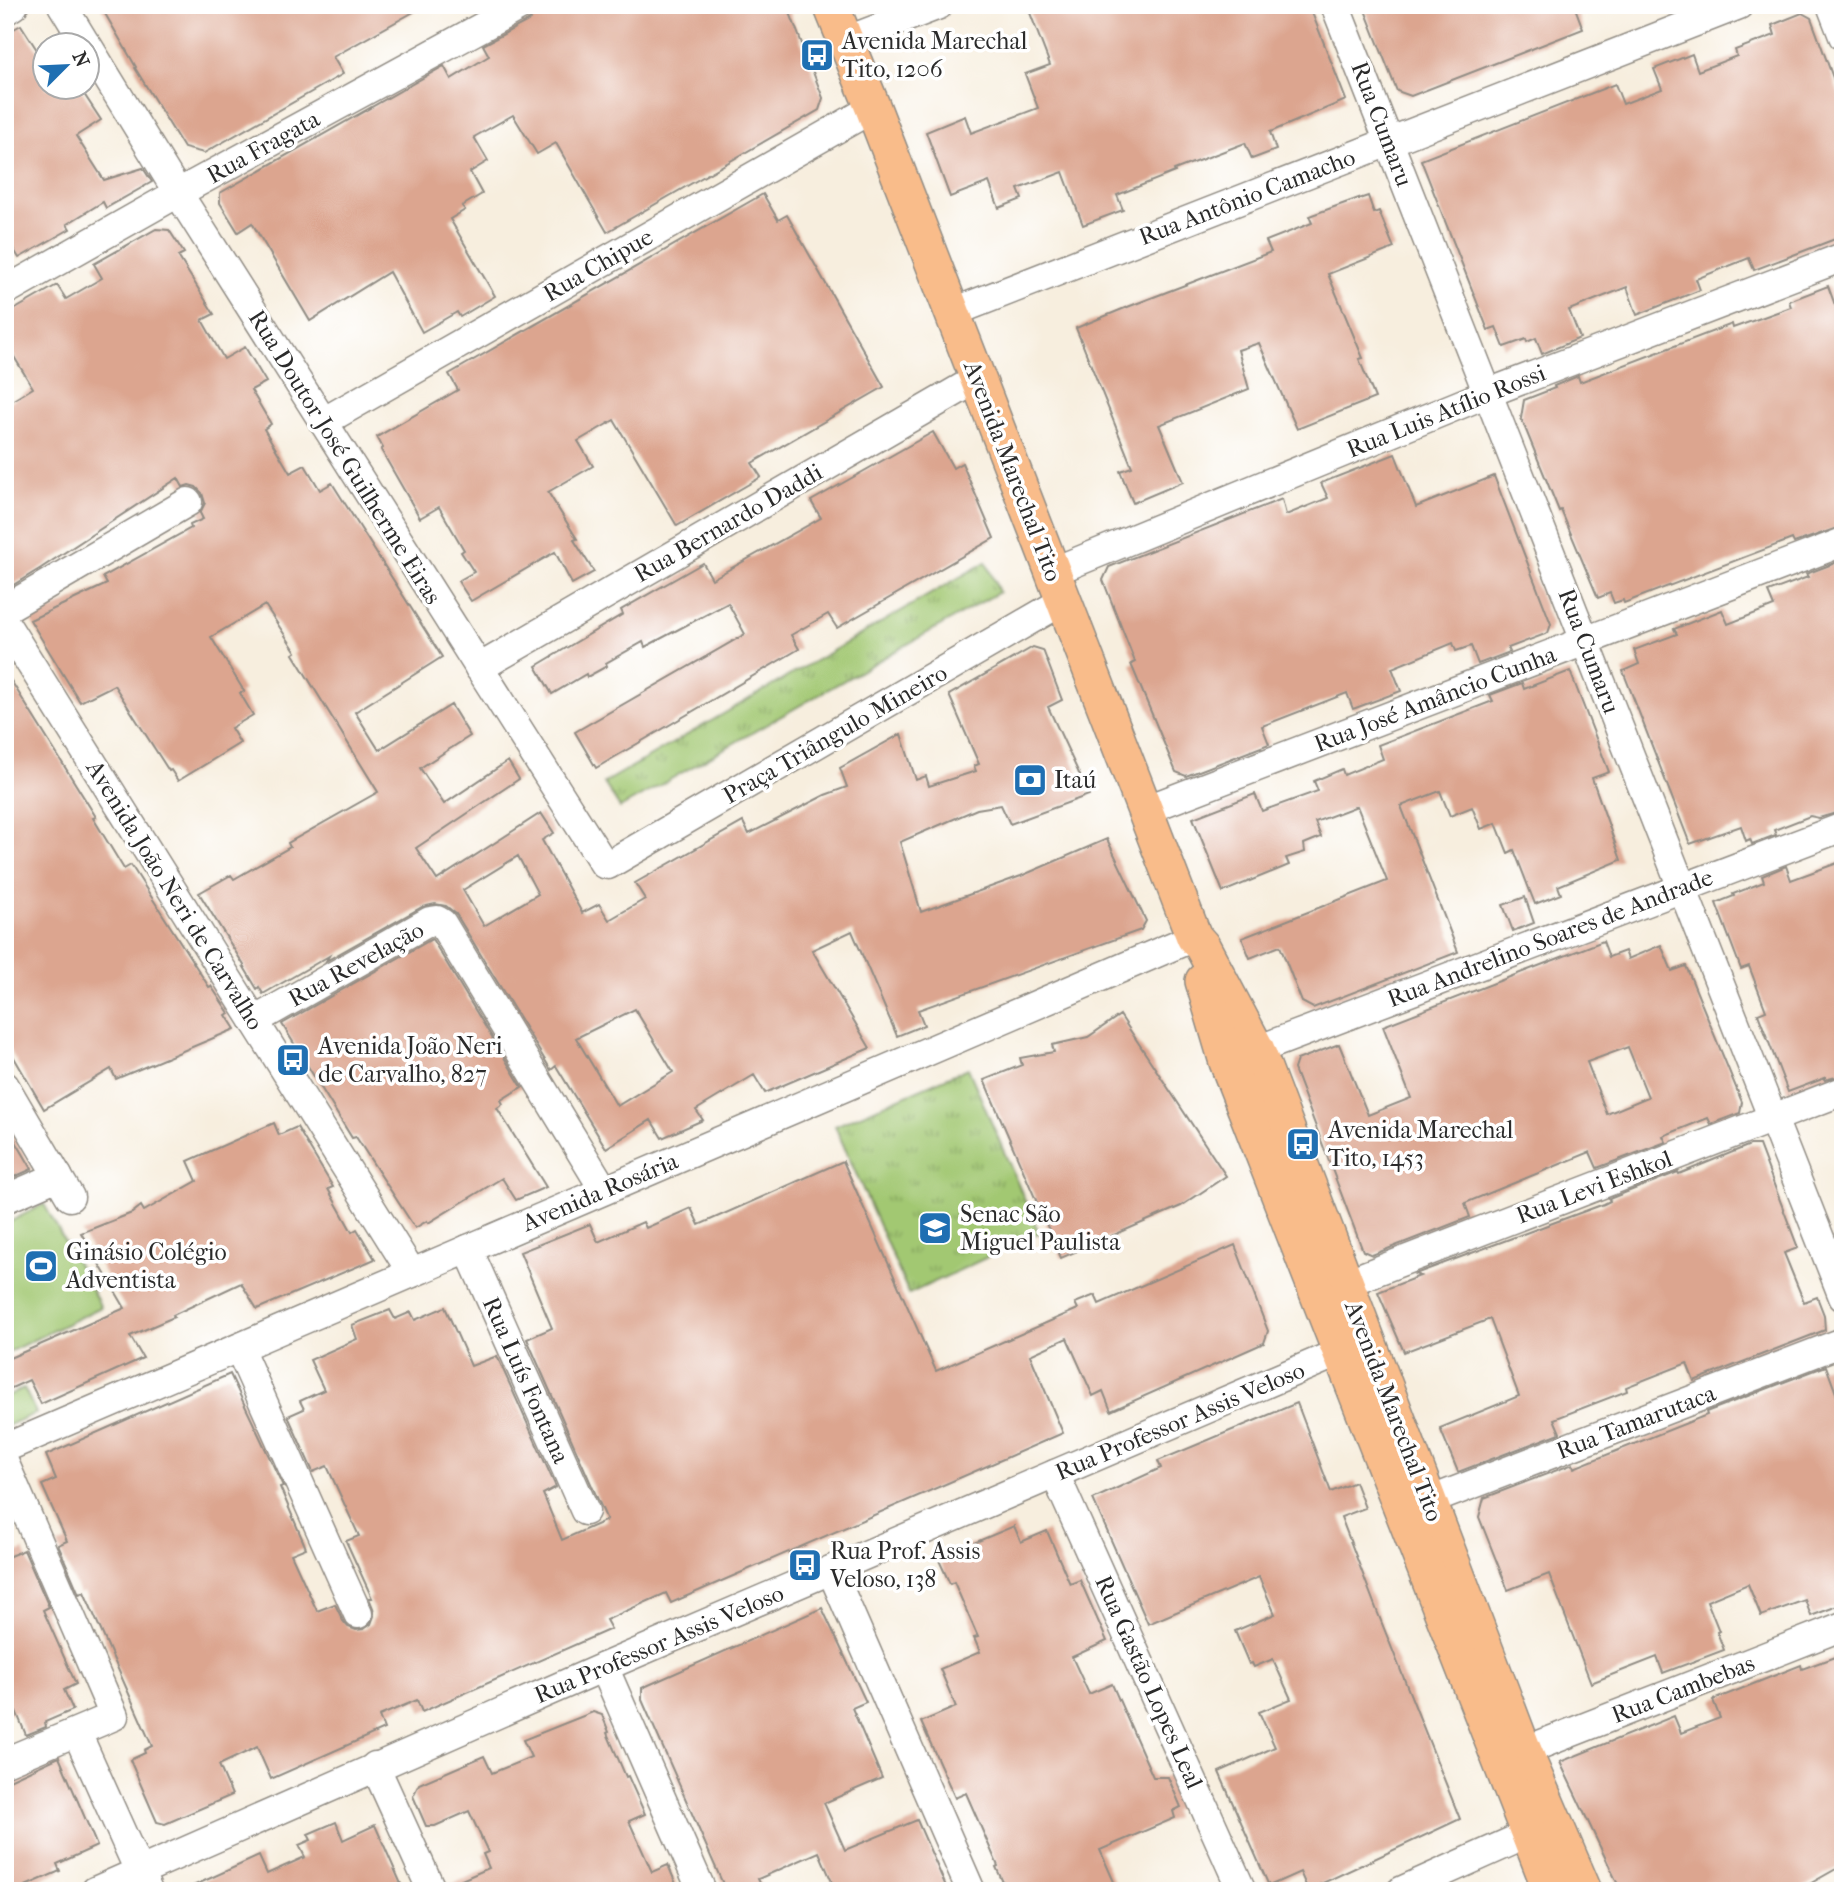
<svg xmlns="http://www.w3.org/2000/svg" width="1848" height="1896" viewBox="0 0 1848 1896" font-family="'IM FELL French Canon',serif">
<defs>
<pattern id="park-tufts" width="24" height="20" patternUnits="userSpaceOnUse" patternTransform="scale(1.75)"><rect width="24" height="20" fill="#a2c872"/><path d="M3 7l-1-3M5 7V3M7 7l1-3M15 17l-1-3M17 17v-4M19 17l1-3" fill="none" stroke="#84a35e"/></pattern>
</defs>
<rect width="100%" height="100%" fill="#fff"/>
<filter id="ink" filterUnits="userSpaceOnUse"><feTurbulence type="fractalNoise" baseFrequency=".0143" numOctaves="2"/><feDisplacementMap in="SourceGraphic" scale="14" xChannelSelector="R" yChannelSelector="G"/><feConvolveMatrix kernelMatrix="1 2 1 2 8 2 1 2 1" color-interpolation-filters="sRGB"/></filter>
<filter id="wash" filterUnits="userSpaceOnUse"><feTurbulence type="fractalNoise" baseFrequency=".00686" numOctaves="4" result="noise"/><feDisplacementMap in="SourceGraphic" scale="28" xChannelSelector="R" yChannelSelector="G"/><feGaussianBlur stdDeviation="1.57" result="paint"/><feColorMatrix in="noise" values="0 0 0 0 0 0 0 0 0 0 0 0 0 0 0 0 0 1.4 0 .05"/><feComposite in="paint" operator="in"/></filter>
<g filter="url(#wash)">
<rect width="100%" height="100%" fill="#f7eede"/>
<g fill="#a2c872" stroke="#667a4e" stroke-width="2">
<polygon points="44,1204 101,1307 9,1352 5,1345 5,1224"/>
<polygon points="24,1388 36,1413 5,1427 5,1397"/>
</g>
<g fill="url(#park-tufts)" stroke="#667a4e" stroke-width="2">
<polygon points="986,562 999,592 620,808 604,783"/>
<polygon points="968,1068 1039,1233 909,1294 835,1126"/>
</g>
<g id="blocks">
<g fill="#dca58f" fill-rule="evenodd">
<polygon points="100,5 426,5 333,57 343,74 204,153 184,148 135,68 136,67"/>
<polygon points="548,5 787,5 823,98 819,110 607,232 556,143 537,154 513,115 474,137 488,161 470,172 482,194 462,206 465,210 450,219 495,296 460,317 457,312 422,332 389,272 310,321 252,223 238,232 220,203 220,193 444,66 451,79 489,56 483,45 530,20 537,11"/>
<polygon points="1027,5 1309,5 1346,100 1270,132 1276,150 1252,159 1245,143 1174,170 1175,172 1117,195 1123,210 1083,225 1063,172 1018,189 1022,199 999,208 989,182 950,197 926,132 965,116 971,133 1038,108 1025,74 1050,65"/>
<polygon points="1363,5 1574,5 1583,29 1411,96 1397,91"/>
<polygon points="1802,13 1811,18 1843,105 1843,236 1754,270 1749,258 1696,279 1700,290 1637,315 1627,287 1569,310 1580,338 1542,354 1536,338 1527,342 1526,339 1504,347 1496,327 1488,330 1421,160 1615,84 1623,104 1662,89 1654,69 1692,54 1698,71 1737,56 1735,50 1775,35 1772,25"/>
<polygon points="21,25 46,64 46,88 80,88 101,120 76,136 104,180 143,168 152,182 106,208 103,202 67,224 70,229 19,258 5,235 5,34"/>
<polygon points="763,194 778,220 787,215 884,387 752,463 761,477 677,526 614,420 578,441 593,466 548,492 577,539 574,540 594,572 572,584 555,552 471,601 458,581 474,572 461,552 464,550 439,507 420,518 381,450 383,448 377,437 458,390 449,374"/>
<polygon points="1368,196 1374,213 1379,211 1394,248 1328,274 1363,358 1359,359 1375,398 1297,429 1259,343 1238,350 1249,389 1159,425 1183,482 1133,503 1120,471 1132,467 1076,328 1125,308 1271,252 1266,241 1312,223 1309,216 1359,198 1359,199"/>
<path d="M156 229 169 230 184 253 178 256 214 314 202 320 224 359 245 347 266 382 251 390 271 424 264 429 290 473 305 465 320 490 332 483 442 657 355 712 379 750 451 705 470 736 420 768 444 804 508 761 519 779 416 848 437 880 541 813 554 833 542 840 582 913 599 904 609 920 645 899 635 883 743 822 749 834 825 795 847 787 840 768 901 734 916 780 926 776 929 786 976 771 974 766 979 764 949 695 1033 647 1043 650 1062 700 1048 707 1089 795 1010 824 1001 805 977 809 900 842 921 912 1021 876 1107 839 1146 921 1141 930 918 1010 924 1025 897 1036 852 931 812 950 870 1048 765 1093 754 1075 696 1110 703 1120 662 1138 651 1120 606 1148 556 1066 551 1070 456 914 446 906 435 904 422 907 326 961 329 956 263 994 259 987 257 989 244 967H245L199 893 231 875 234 879 290 847 288 843 378 792 293 654 296 652 265 605 211 637 244 691 240 693 253 715 231 728 240 743 178 781 171 770 169 771 114 685 80 702 30 620 107 584 103 577 191 528 190 525 203 519 200 513 205 503 202 493 196 487 189 485 183 487 178 478 41 568 5 590V405L33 388 5 342V315L57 285 66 299 102 278 94 264ZM518 856 538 894 484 926 463 890ZM635 1009 673 1072 617 1106 576 1038Z"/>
<polygon points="1828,286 1835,305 1843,302 1843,526 1794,543 1792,539 1624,603 1623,600 1614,603 1610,593 1598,598 1561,510 1559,511 1521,418 1524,400 1555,388 1554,386 1578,376 1580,382 1732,324 1733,328 1791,307 1789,301"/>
<polygon points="933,432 953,468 962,463 994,538 837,628 828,614 791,635 799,649 596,768 575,732 745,634 728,603 645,647 643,642 606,663 607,666 587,677 586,674 552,694 536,666 623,614 621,610 703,563 712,579 821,518 811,501"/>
<polygon points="1395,454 1416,507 1494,476 1551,624 1548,633 1508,648 1510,652 1478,664 1471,646 1456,651 1453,643 1392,668 1401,691 1353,709 1347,693 1262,726 1269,744 1186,776 1176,772 1131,664 1135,662 1103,580 1109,567 1282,499 1286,515 1328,498 1321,483"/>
<polygon points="1843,560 1843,811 1819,818 1810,816 1774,830 1776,835 1752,844 1750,839 1746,841 1741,826 1690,844 1623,671 1639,664 1634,650 1677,634 1674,629 1722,610 1728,624 1774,606 1768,592 1808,577 1806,574"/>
<polygon points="5,671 96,817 93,818 124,869 131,865 209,987 211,986 229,1013 226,1015 235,1029 116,1079 111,1069 44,1109 5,1042"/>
<polygon points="1570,671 1609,772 1592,778 1621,860 1558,886 1561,894 1535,904 1514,850 1508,853 1496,823 1481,829 1472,807 1450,816 1440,791 1401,806 1458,952 1313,1008 1302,1002 1280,946 1250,958 1242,938 1387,881 1357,806 1315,822 1321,837 1304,844 1305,852 1286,858 1289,865 1223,892 1193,818 1255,794 1262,811 1318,791 1314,781 1342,769 1344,775 1383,759 1378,745 1493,701 1490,695 1522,683 1524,689"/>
<polygon points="1843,861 1843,1075 1825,1080 1825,1078 1788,1092 1758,1014 1766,1011 1749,966 1741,969 1716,903 1734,896 1733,894 1764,882 1762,876 1786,866 1791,880"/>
<polygon points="1525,897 1534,923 1513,931 1503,905"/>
<polygon points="432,939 522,1087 501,1100 503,1104 497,1108 546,1187 516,1200 502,1178 428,1223 427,1221 415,1228 356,1137 352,1138 282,1024"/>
<path d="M1603 941 1609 957 1625 951 1628 959 1661 945 1672 971 1686 966 1742 1102 1740 1113 1711 1124 1708 1118 1663 1136 1666 1142 1597 1168 1590 1152 1465 1203 1470 1217 1372 1255 1363 1251 1294 1069 1297 1060 1339 1044 1368 1115 1411 1098 1383 1026ZM1628 1047 1648 1097 1607 1114 1587 1062Z"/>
<polygon points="1120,1015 1226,1176 1181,1206 1061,1258 984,1080 1022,1065 1020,1058 1054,1052 1052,1045 1088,1037"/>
<polygon points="5,1123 32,1169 5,1181"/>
<polygon points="274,1123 279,1135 297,1127 333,1187 328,1189 352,1232 357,1229 375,1259 257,1309 241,1283 173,1315 174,1317 130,1336 143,1358 41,1404 29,1380 5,1391 5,1360 125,1308 81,1233 132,1213 141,1206 144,1211 197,1181 188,1161"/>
<polygon points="1750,1145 1759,1145 1798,1248 1784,1253 1804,1302 1817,1297 1824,1315 1825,1330 1694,1381 1687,1363 1626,1387 1627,1391 1554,1419 1560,1433 1458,1472 1440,1428 1519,1396 1490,1319 1404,1352 1378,1292 1420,1276 1415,1274 1604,1204 1610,1201 1609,1199 1678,1172 1679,1174"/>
<polygon points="843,1161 936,1371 1078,1309 1075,1303 1095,1295 1099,1304 1235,1245 1268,1331 1264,1343 1111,1411 1103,1391 1093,1396 1067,1338 1030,1355 1063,1433 671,1603 666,1593 606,1620 611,1629 422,1712 417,1700 379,1716 384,1729 271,1779 257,1747 219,1765 232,1795 165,1824 157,1822 130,1760 145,1753 144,1750 152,1746 84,1592 79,1594 58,1545 67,1541 42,1485 56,1479 46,1455 230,1374 283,1486 280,1487 306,1548 291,1554 317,1611 335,1604 343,1621 348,1627 356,1630 364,1629 371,1624 374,1616 373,1608 369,1598 372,1598 346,1541 359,1536 327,1466 313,1472 288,1416 304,1409 300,1401 324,1390 310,1360 357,1339 352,1325 390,1310 395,1319 411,1312 415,1320 445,1307 471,1366 497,1356 556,1487 543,1494 562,1540 607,1520 527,1339 552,1328 520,1252 590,1224 598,1242 643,1222 646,1228 691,1208 699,1225"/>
<polygon points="1826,1366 1843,1412 1843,1604 1811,1616 1805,1600 1761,1616 1748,1584 1707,1601 1719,1631 1717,1632 1724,1650 1663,1673 1657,1657 1591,1683 1549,1574 1508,1590 1479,1517 1484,1498 1573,1464 1574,1468 1707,1415 1706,1412"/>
<polygon points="1297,1403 1331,1492 1355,1482 1365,1508 1341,1517 1377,1611 1460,1819 1308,1890 1300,1872 1269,1886 1219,1772 1275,1747 1259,1712 1291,1699 1273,1659 1254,1667 1252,1663 1249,1664 1235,1631 1275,1614 1259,1577 1148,1624 1093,1499 1161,1468 1158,1461"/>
<polygon points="1014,1526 1021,1542 1047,1531 1070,1584 1080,1580 1107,1641 1072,1657 1089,1694 1112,1684 1153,1777 1168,1777 1181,1807 1173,1811 1175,1818 1100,1850 1118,1891 1007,1891 996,1867 998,1866 966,1793 955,1798 921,1722 956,1707 940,1669 980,1652 974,1638 978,1637 954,1582 950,1584 938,1558"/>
<polygon points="24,1550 49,1607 43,1610 76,1684 64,1690 73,1710 45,1722 46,1727 26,1735 16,1711 5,1715 5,1558"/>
<polygon points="822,1608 866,1702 852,1708 882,1778 824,1803 845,1850 917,1820 948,1891 836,1891 819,1852 758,1879 764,1891 725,1891 723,1884 642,1700 642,1688"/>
<polygon points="1843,1654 1843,1865 1797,1891 1621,1891 1560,1762 1674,1716 1681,1733 1720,1718 1713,1700 1801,1665 1802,1669"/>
<polygon points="593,1712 602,1715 609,1732 607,1733 626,1777 628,1776 645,1814 629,1821 652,1872 668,1865 679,1891 448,1891 448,1886 489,1868 483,1854 488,1852 469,1811 435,1826 426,1826 413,1796 419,1784 484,1756 492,1773 531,1757 523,1740"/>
<polygon points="59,1757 97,1846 57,1864 60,1871 14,1891 5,1891 5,1782"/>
<polygon points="336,1822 343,1840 375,1825 401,1884 385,1891 182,1891 259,1856 267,1874 305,1857 299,1845 311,1840 308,1834"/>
</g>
</g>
</g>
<g filter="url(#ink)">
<use href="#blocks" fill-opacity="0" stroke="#918c84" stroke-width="2"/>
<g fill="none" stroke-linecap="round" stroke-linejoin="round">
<g stroke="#918c84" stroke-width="31">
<g id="minor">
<polyline points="62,5 87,46"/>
<polyline points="1335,5 1843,1297"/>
<polyline points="1831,5 1843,36"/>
<polyline points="5,11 14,5"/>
<polyline points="845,41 939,5"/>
<polyline points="88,46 178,193 604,864 608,865 1063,601"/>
<polyline points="5,291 178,193 522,5"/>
<polyline points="951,313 1739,5"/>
<polyline points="323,422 873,108"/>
<polyline points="1052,572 1488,393 1843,257"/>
<polyline points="5,609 188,502"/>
<polyline points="5,623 412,1273"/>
<polyline points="479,668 977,379"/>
<polyline points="1145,810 1843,542"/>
<polyline points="254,1021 430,921 437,920 442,923 604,1190"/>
<polyline points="1257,1050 1843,827"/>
<polyline points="5,1086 70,1197"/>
<polyline points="5,1199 58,1176"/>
<polyline points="468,1249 585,1511"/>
<polyline points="1346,1283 1843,1091"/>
<polyline points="239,1348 358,1614"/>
<polyline points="5,1448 1194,937"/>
<polyline points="5,1464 114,1716 5,1762"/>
<polyline points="1055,1474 1242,1891"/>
<polyline points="1429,1501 1843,1342"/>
<polyline points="831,1570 971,1891"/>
<polyline points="604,1667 702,1891"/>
<polyline points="77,1733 148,1891"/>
<polyline points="1524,1751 1843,1626"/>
<polyline points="375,1766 432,1891"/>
<polyline points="95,1891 604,1667 1340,1352"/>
<polyline points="1401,1891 1548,1825"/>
</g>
</g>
<g stroke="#918c84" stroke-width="38">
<g id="major">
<polyline points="831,5 873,108 1194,937 1202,946 1257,1050 1524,1751 1584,1891"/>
<polyline points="1203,981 1227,1062 1551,1891"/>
</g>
</g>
<use href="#minor" stroke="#fff" stroke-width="28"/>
<use href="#major" stroke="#f9bc8a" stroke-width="35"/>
</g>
</g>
<defs>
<g id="bus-square" transform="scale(1.75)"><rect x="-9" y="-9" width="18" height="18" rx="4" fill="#1f6fb2" stroke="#fff"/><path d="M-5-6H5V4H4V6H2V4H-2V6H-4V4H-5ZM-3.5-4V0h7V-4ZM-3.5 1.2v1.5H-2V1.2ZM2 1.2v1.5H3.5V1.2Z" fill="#fff"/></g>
<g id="bank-square" transform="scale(1.75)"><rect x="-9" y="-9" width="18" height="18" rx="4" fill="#1f6fb2" stroke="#fff"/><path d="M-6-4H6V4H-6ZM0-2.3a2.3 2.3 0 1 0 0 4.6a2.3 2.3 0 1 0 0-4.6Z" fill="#fff"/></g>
<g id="school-square" transform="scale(1.75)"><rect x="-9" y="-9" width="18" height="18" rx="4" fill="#1f6fb2" stroke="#fff"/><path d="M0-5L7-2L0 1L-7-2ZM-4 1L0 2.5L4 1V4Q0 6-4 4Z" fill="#fff"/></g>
<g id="stadium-square" transform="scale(1.75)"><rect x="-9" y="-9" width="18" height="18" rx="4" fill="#1f6fb2" stroke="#fff"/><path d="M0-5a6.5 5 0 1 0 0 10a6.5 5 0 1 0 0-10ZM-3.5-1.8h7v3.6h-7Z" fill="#fff"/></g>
</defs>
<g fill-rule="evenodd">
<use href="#bus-square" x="817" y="55"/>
<use href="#bank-square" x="1030" y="780"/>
<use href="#bus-square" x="293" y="1060"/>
<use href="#bus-square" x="1303" y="1144"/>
<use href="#school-square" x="935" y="1228"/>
<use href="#stadium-square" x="41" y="1266"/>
<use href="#bus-square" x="805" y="1565"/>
</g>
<g text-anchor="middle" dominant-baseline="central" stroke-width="7" stroke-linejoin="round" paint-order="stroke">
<g font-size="24" fill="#2b2b2b" stroke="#fff" text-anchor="start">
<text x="842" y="41">Avenida Marechal<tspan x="842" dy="28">Tito, 1206</tspan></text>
<text x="1054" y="780">Itaú</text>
<text x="318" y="1046">Avenida João Neri<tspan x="318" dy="28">de Carvalho, 827</tspan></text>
<text x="1328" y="1130">Avenida Marechal<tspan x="1328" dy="28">Tito, 1453</tspan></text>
<text x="960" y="1214">Senac São<tspan x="960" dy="28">Miguel Paulista</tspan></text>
<text x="66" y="1252">Ginásio Colégio<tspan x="66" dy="28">Adventista</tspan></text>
<text x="830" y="1551">Rua Prof. Assis<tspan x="830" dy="28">Veloso, 138</tspan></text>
</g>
<g font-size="24" fill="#2b2b2b" stroke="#fff">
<text transform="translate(1382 124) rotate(69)">Rua Cumaru</text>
<text transform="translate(263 147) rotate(-29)">Rua Fragata</text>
<text transform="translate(1247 197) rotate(-21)">Rua Antônio Camacho</text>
<text transform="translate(598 265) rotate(-30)">Rua Chipue</text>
<text transform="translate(1446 411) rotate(-22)">Rua Luis Atílio Rossi</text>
<text transform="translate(345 457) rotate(58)">Rua Doutor José Guilherme Eiras</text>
<text transform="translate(1013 471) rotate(69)">Avenida Marechal Tito</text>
<text transform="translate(728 523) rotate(-30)">Rua Bernardo Daddi</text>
<text transform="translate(1589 651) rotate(69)">Rua Cumaru</text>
<text transform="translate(1435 699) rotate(-21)">Rua José Amâncio Cunha</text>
<text transform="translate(835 734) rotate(-30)">Praça Triângulo Mineiro</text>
<text transform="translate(175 895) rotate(58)">Avenida João Neri de Carvalho</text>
<text transform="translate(1550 938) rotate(-21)">Rua Andrelino Soares de Andrade</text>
<text transform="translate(356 964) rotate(-29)">Rua Revelação</text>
<text transform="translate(1594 1187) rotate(-21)">Rua Levi Eshkol</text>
<text transform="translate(600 1192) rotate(-23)">Avenida Rosária</text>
<text transform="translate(526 1380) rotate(66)">Rua Luís Fontana</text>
<text transform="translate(1394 1411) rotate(69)">Avenida Marechal Tito</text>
<text transform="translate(1180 1421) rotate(-23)">Rua Professor Assis Veloso</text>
<text transform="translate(1636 1422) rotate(-21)">Rua Tamarutaca</text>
<text transform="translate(659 1644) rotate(-23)">Rua Professor Assis Veloso</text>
<text transform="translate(1149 1682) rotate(66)">Rua Gastão Lopes Leal</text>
<text transform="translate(1683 1689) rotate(-21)">Rua Cambebas</text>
</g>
</g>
<rect width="1848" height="1896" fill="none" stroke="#fff" stroke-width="28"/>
<g transform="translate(66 66) rotate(66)"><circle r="33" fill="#ffffff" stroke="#aaaaaa" stroke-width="2"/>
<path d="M0-5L12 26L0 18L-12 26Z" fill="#1f6fb2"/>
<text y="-10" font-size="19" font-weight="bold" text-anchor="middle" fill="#2b2b2b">N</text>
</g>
</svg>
